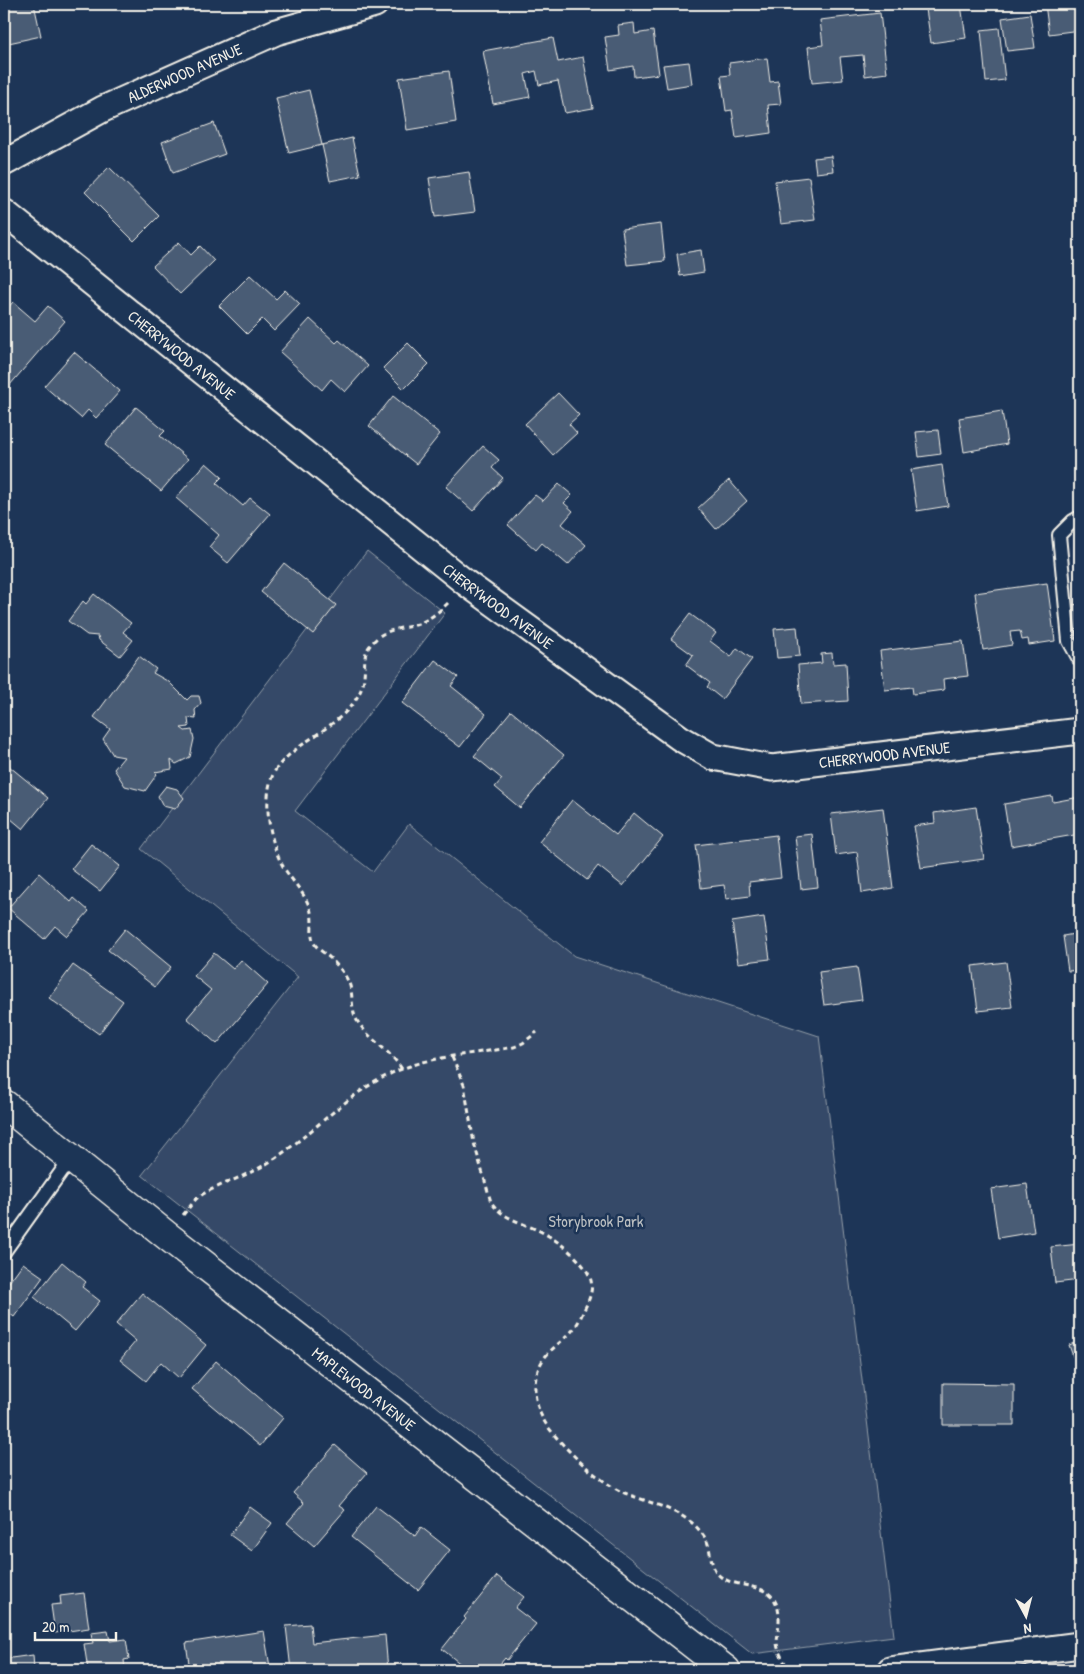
<svg xmlns="http://www.w3.org/2000/svg" width="1084" height="1674" viewBox="0 0 1084 1674" font-family="'Patrick Hand',sans-serif">
<rect width="100%" height="100%" fill="#1d3557"/>
<filter id="ink" filterUnits="userSpaceOnUse"><feTurbulence type="fractalNoise" baseFrequency=".02" numOctaves="2"/><feDisplacementMap in="SourceGraphic" scale="10" xChannelSelector="R" yChannelSelector="G"/><feConvolveMatrix kernelMatrix="1 2 1 2 8 2 1 2 1" color-interpolation-filters="sRGB"/></filter>
<g filter="url(#ink)">
<polygon fill="#354a67" stroke="#949ea8" points="367,551 445,613 295,811 373,872 409,824 574,956 819,1036 894,1636 752,1654 142,1175 298,977 141,849"/>
<g fill="#485b74" stroke="#f4f1e8">
<polygon points="4,4 34,4 41,36 4,44"/>
<polygon points="1045,4 1080,4 1080,30 1049,34"/>
<polygon points="961,5 966,38 931,43 926,9"/>
<polygon points="880,13 887,73 865,76 863,55 840,57 843,80 812,83 808,47 823,45 820,20"/>
<polygon points="1030,14 1035,48 1007,51 1002,18"/>
<polygon points="634,23 635,34 653,31 659,74 634,77 633,66 610,70 605,37 619,35 618,25"/>
<polygon points="999,28 1005,80 986,82 981,30"/>
<polygon points="553,38 558,62 583,57 593,108 565,113 558,81 539,85 536,71 525,74 530,97 493,104 483,51"/>
<polygon points="767,58 770,82 778,81 781,104 768,105 771,133 736,138 732,110 726,111 721,76 730,75 729,63"/>
<polygon points="689,62 692,84 667,88 663,65"/>
<polygon points="449,71 456,122 407,130 399,78"/>
<polygon points="309,90 322,145 289,153 276,98"/>
<polygon points="214,123 225,154 173,173 162,142"/>
<polygon points="352,138 360,175 330,181 322,145"/>
<polygon points="831,156 833,171 816,173 814,158"/>
<polygon points="109,167 159,216 134,241 85,192"/>
<polygon points="469,172 475,212 435,217 429,178"/>
<polygon points="809,177 815,220 781,224 775,181"/>
<polygon points="661,224 665,261 627,265 622,229"/>
<polygon points="179,242 191,255 200,246 214,261 180,294 153,266"/>
<polygon points="701,250 704,272 680,276 677,254"/>
<polygon points="250,275 276,299 285,290 300,304 274,331 262,319 247,334 219,306"/>
<polygon points="13,302 35,321 48,306 65,321 9,386 4,382 4,312"/>
<polygon points="310,319 336,343 339,340 368,366 345,392 331,379 322,390 280,352"/>
<polygon points="408,343 429,364 404,389 383,368"/>
<polygon points="74,352 120,391 96,418 88,410 81,418 44,386"/>
<polygon points="558,393 579,415 569,424 577,433 553,455 525,424"/>
<polygon points="393,396 440,434 416,464 369,426"/>
<polygon points="136,407 165,431 160,436 188,459 161,491 105,445"/>
<polygon points="1002,411 1007,444 964,452 959,418"/>
<polygon points="938,430 941,454 919,457 916,432"/>
<polygon points="483,446 499,460 492,468 503,478 473,511 446,487"/>
<polygon points="206,463 222,477 216,483 243,506 250,498 270,514 228,563 209,547 219,535 176,498"/>
<polygon points="942,465 948,506 917,511 911,470"/>
<polygon points="729,480 747,501 716,529 698,508"/>
<polygon points="559,484 572,495 564,503 573,511 562,524 586,545 568,565 542,543 536,550 508,525 535,495 543,501"/>
<polygon points="284,563 336,605 313,634 261,592"/>
<polygon points="1047,583 1055,641 1029,645 1028,639 1022,640 1020,631 1010,632 1012,645 983,650 975,593"/>
<polygon points="94,594 131,623 123,632 133,640 120,656 99,640 98,636 87,635 68,621 83,601 86,604"/>
<polygon points="1080,604 1080,639 1076,639 1072,605"/>
<polygon points="690,614 716,633 710,641 731,657 737,648 752,659 722,699 707,687 710,683 686,665 693,655 671,639"/>
<polygon points="797,627 800,656 777,658 774,629"/>
<polygon points="963,641 968,676 943,679 944,690 913,694 912,687 885,690 880,651"/>
<polygon points="832,653 833,664 846,663 848,701 801,704 798,665 822,663 821,654"/>
<polygon points="139,656 156,669 153,673 169,682 187,700 191,696 199,696 201,703 195,710 196,719 188,718 189,727 181,728 185,731 192,730 194,739 190,757 176,764 171,760 172,769 155,772 157,774 145,791 125,786 114,769 124,757 113,755 103,739 110,729 94,717"/>
<polygon points="435,660 458,677 451,686 486,714 460,747 402,703"/>
<polygon points="511,711 564,755 520,808 495,787 502,779 474,756"/>
<polygon points="4,762 48,798 23,829 4,813"/>
<polygon points="166,786 177,789 184,798 175,809 163,806 158,796"/>
<polygon points="1052,796 1053,802 1080,797 1080,834 1011,846 1004,804"/>
<polygon points="572,800 616,835 634,813 663,837 623,886 598,866 587,880 539,842"/>
<polygon points="976,807 984,859 921,868 914,826 935,823 934,813"/>
<polygon points="883,808 893,888 862,893 857,852 836,855 831,814"/>
<polygon points="812,834 818,887 801,889 795,836"/>
<polygon points="776,835 781,878 749,882 750,896 726,899 724,885 701,888 696,845"/>
<polygon points="91,844 120,866 100,891 71,869"/>
<polygon points="39,873 71,902 74,898 89,911 67,936 55,926 44,939 8,908"/>
<polygon points="764,917 770,959 738,963 732,922"/>
<polygon points="125,929 171,967 155,987 108,950"/>
<polygon points="1080,933 1080,970 1068,971 1063,936"/>
<polygon points="214,953 233,969 241,960 268,984 217,1044 187,1018 211,990 194,976"/>
<polygon points="1006,962 1012,1007 978,1011 972,966"/>
<polygon points="73,965 123,1001 99,1034 49,998"/>
<polygon points="857,967 862,1000 824,1005 819,972"/>
<polygon points="1027,1184 1034,1232 998,1238 991,1189"/>
<polygon points="1080,1244 1080,1280 1055,1283 1051,1247"/>
<polygon points="62,1262 86,1282 82,1287 100,1301 75,1331 34,1297"/>
<polygon points="23,1263 43,1277 14,1317 4,1309 4,1289"/>
<polygon points="142,1293 206,1345 179,1378 161,1362 146,1381 120,1360 136,1341 116,1324"/>
<polygon points="1080,1341 1080,1376 1069,1345"/>
<polygon points="216,1361 283,1418 260,1446 192,1389"/>
<polygon points="943,1383 1014,1384 1014,1425 943,1425"/>
<polygon points="335,1445 367,1473 339,1506 345,1510 314,1546 287,1523 304,1503 293,1493"/>
<polygon points="376,1506 415,1536 421,1527 450,1550 418,1590 351,1537"/>
<polygon points="250,1507 272,1523 252,1551 230,1535"/>
<polygon points="497,1576 524,1597 515,1608 536,1624 507,1660 505,1658 495,1670 468,1670 442,1649 466,1619 464,1617"/>
<polygon points="84,1593 89,1628 55,1633 51,1605 61,1604 60,1596"/>
<polygon points="310,1624 312,1643 385,1635 388,1670 291,1670 286,1626"/>
<polygon points="108,1631 110,1641 126,1639 129,1659 124,1660 125,1670 88,1670 84,1644 93,1643 91,1633"/>
<polygon points="264,1631 270,1667 251,1670 190,1670 186,1643"/>
<polygon points="33,1655 34,1670 4,1670 4,1659"/>
</g>
<g fill="none" stroke-linecap="round" stroke-linejoin="round">
<g stroke="#f4f1e8" stroke-width="16">
<g id="service">
<polyline points="1080,517 1073,521 1059,535 1069,641 1080,661"/>
<polyline points="4,1252 71,1158"/>
</g>
</g>
<g stroke="#f4f1e8" stroke-width="29">
<g id="minor">
<path id="s1" d="M4 163 103 109 276 32 375 4"/>
<path id="s2" d="M4 212 466 583 680 738 713 757 772 768 1080 731"/>
<polyline points="890,1670 1080,1645"/>
</g>
</g>
<g stroke="#f4f1e8" stroke-width="31">
<g id="tertiary">
<path id="s3" d="M4 1104 166 1235 726 1670"/>
</g>
</g>
<g stroke="#f4f1e8" stroke-width="3" stroke-dasharray="5 4" stroke-linecap="butt">
<path d="M452 1057 464 1085 474 1143 491 1202C502 1218 518 1221 535 1229 553 1236 581 1258 589 1275 594 1285 591 1295 587 1304 582 1314 579 1323 572 1331 564 1340 553 1347 545 1357 530 1377 533 1404 546 1424 561 1446 598 1481 622 1492 644 1501 671 1507 691 1522 697 1527 702 1533 706 1539 712 1551 709 1568 721 1577 736 1588 766 1583 775 1601 782 1614 778 1628 777 1642 777 1651 785 1662 788 1670"/>
<path d="M402 1069C389 1050 369 1039 358 1022 349 1009 355 992 347 979 343 971 336 964 330 958 325 953 317 949 314 943 309 934 315 919 309 906 304 893 294 883 286 871 271 850 262 802 272 777 282 750 331 731 350 707 357 699 364 687 364 676 366 659 361 653 376 639 387 628 404 629 418 624 430 619 440 611 449 602"/>
<path d="M183 1215 196 1199 203 1194C225 1182 250 1175 271 1161 316 1132 351 1088 402 1069 437 1055 477 1054 514 1047L523 1043 537 1032"/>
</g>
<use href="#service" stroke="#1d3557" stroke-width="12"/>
<use href="#minor" stroke="#1d3557" stroke-width="25"/>
<use href="#tertiary" stroke="#1d3557" stroke-width="28"/>
</g>
</g>
<g text-anchor="middle" dominant-baseline="central" stroke-width="5" stroke-linejoin="round" paint-order="stroke">
<g font-size="16" fill="#f4f1e8" stroke="#1d3557">
<text stroke="none"><textPath href="#s1" startOffset="202">ALDERWOOD AVENUE</textPath></text>
<text stroke="none"><textPath href="#s2" startOffset="228">CHERRYWOOD AVENUE</textPath></text>
<text stroke="none"><textPath href="#s2" startOffset="632">CHERRYWOOD AVENUE</textPath></text>
<text stroke="none"><textPath href="#s2" startOffset="1068">CHERRYWOOD AVENUE</textPath></text>
<text stroke="none"><textPath href="#s3" startOffset="459">MAPLEWOOD AVENUE</textPath></text>
</g>
<g font-size="16" fill="#bbbfc1" stroke="#1d3557">
<text x="596" y="1221">Storybrook Park</text>
</g>
</g>
<rect width="1084" height="1674" fill="none" stroke="#1d3557" stroke-width="20"/>
<rect x="10" y="10" width="1064" height="1654" fill="none" stroke="#f4f1e8" stroke-width="2" filter="url(#ink)"/>
<g transform="translate(1026 1616) rotate(173)" stroke="#1d3557" stroke-width="4" paint-order="stroke">
<path d="M0-4L9 19L0 12L-9 19Z" fill="#f4f1e8"/>
<text y="-8" font-size="14" font-weight="bold" text-anchor="middle" fill="#f4f1e8">N</text>
</g>
<path d="M35 1632v8h81v-8" fill="none" stroke="#f4f1e8" stroke-width="2.5"/>
<text x="42" y="1632" font-size="15" fill="#f4f1e8" stroke="#1d3557" stroke-width="4" paint-order="stroke">20 m</text>
</svg>
